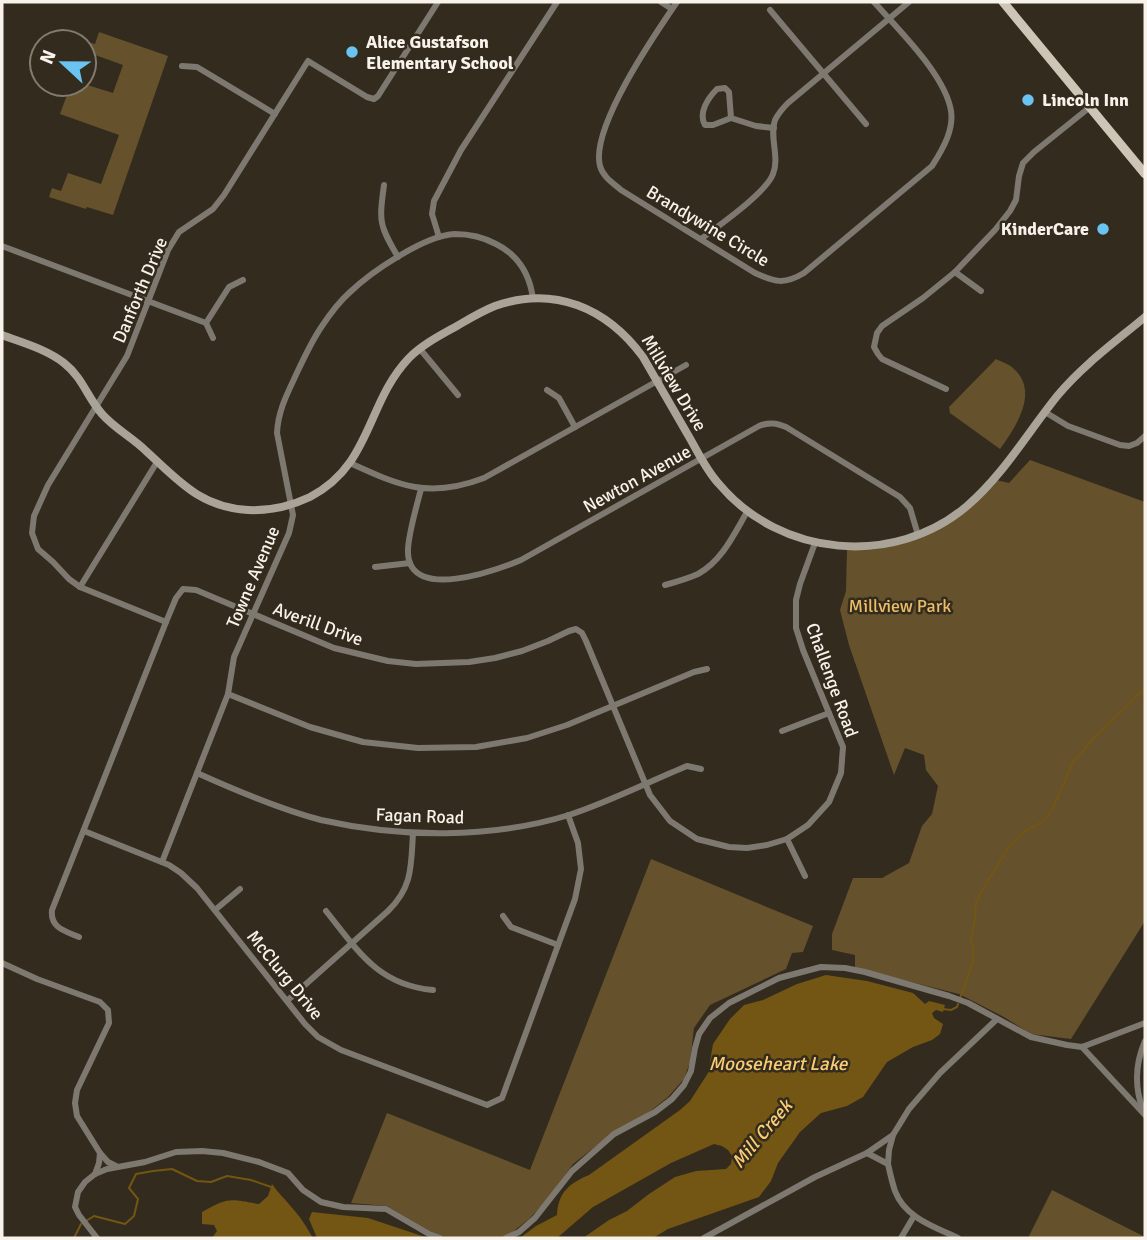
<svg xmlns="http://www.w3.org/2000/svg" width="1147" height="1240" viewBox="0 0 1147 1240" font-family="Signika,sans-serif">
<rect width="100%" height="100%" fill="#332b1d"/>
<g fill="#65522d">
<polygon points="99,32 168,56 113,215 87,207 86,209 49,197 52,188 61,191 68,173 101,184 119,135 60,114 71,84 84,84 113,93 123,65 84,51 87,42 95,44"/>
<path d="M996 359C1002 362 1011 365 1015 370 1039 393 1015 428 1000 449L950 413 949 407Z"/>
<path d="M1030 460 1145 502V921L1071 1039 1031 1034 1004 1017 959 994 855 968V955L832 950V934L853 878H882L909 863 922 826 932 814 938 786 926 770 924 755 905 748 894 775 849 645 840 610 846 591 847 549C873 547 899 547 923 537 951 525 974 500 996 480L1009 483Z"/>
<polygon points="651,859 813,926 803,952 792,953 786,969 710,1005 694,1028 690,1062 684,1079 668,1097 648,1113 610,1135 573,1164 549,1198 529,1219 506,1237 501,1238 446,1238 427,1230 387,1206 351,1203 387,1113 530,1170"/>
<polygon points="1052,1190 1145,1237 1145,1238 1028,1238"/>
</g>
<g fill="#735613">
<path d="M826 975 867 981 913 993 925 1004 929 1001 945 1005 943 1012 936 1010 932 1013 934 1018 943 1024 940 1034 932 1040 913 1047 887 1062 863 1097 847 1106 821 1113 800 1132 778 1163 771 1181 759 1197 668 1229 653 1238H583L609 1220 627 1211 649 1194 675 1177 696 1171 726 1169 731 1164 732 1156 728 1150 722 1146 714 1144 671 1163 593 1207 557 1238H520L536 1226 557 1215C558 1192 570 1183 589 1175L680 1110 690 1101 708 1073 713 1044 730 1019 744 1005 763 1000 797 984Z"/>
<path d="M272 1184C279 1194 286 1200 294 1210 302 1219 307 1228 313 1238H212L217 1231 214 1225 202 1224V1212C229 1197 229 1199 259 1204L268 1196Z"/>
<polygon points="312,1212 368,1218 428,1238 317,1238 309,1219"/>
</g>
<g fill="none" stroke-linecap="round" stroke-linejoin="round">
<g stroke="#735613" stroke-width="2">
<polyline points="960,998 973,962 973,949 971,940 975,918 976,902 984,887 1007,850 1022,833 1044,821 1053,808 1073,762 1095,737 1145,688"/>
<polyline points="943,1009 951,1010 957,1007 958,1004"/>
<polyline points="86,1221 94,1216 125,1224 134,1216 138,1199 129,1188 136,1174 153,1171 172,1169 197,1181 211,1182 227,1176 251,1180 271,1187"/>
<polyline points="74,1238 81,1224"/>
</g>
<g stroke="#7d7971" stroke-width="6">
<polyline points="661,2 672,9"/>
<path d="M677 2C655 34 590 128 600 166 603 177 613 183 621 190L755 273C775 282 784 285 804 273L932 166C943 149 956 127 950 106 941 71 898 29 874 2"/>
<polyline points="770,10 866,124"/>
<polyline points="182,66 197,67 275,114"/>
<path d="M731 118 713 125H705C698 113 708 98 717 89L725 88 729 92 731 118 756 126 774 128"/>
<path d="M384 185C379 222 379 225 398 257"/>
<polyline points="439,237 432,214 434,201 461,150 557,2"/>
<path d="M701 239C718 226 766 193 773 174 780 157 769 137 775 120 778 114 783 108 788 103L909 2"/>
<polyline points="2,246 206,323 213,338"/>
<polyline points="955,272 981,291"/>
<polyline points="206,323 229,287 243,280"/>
<polyline points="420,349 458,395"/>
<polyline points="946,389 882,359 878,354 874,347 877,333 882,326 923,298 955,272 995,230 1010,211 1016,200 1019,176 1023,163 1034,152 1090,107"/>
<polyline points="547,390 559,398 575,427"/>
<polyline points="1045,412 1068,426 1120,445 1129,446 1137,443 1145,436"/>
<path d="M350 463C400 486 429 499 484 478L686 365"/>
<path d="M421 489C417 505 407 538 408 553 410 602 497 570 521 560L759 426C769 422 776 423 786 427L900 497 910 508 918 535"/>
<polyline points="375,567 410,563"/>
<path d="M665 585C676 582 687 579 698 574 722 561 734 534 747 512"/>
<polyline points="80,587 157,462"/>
<polyline points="166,622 80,587 69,579 53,562 38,549 32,533 34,516 48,485 127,356 168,250 179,232 213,209 224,195 308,61 367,97 374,99 378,96 438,2"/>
<polyline points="228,694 310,727 363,742 418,748 476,747 527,738 567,725 694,672 707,669"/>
<polyline points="782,731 829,713"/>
<path d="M197 773C237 791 279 809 321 820 401 838 491 839 569 815 609 802 648 782 687 766L701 769"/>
<polyline points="84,831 169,865 181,873 197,888 305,1024 318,1037 341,1050 487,1105 502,1098 575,899 581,869 578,843 568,815"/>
<polyline points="787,839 805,876"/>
<path d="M162 862 228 694 234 657 289 533 293 515 277 433C278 412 286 396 295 377 303 360 311 342 322 326 330 314 339 302 349 293 371 272 425 235 455 234 470 234 483 237 496 244 518 255 530 275 533 299"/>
<polyline points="215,910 240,889"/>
<path d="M326 911C358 951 378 985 433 990"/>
<polyline points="503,916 511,927 558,945"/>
<path d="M79 937C65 931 50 928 52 910L166 622 176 598 183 589 196 590 334 648 388 661 416 664 469 662 495 658 522 651 548 641 569 631 576 629 582 633 586 641 650 795 670 821 697 839 729 847 747 848 767 845 787 839 808 825 829 802 841 773 843 747 803 650 796 628V600L800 584 815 543"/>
<polyline points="2,963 37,979 100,1002 108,1010 109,1023 77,1090 75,1103 77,1116 100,1153 108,1162 116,1166"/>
<path d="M288 1000 388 911C413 887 411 865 413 833"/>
<polyline points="1082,1047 1145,1115"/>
<path d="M1143 1110C1134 1086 1135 1064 1145 1041"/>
<path d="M867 1153 888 1164C890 1173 892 1182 895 1191 905 1218 935 1227 958 1238"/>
<polyline points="888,1164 889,1150 893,1135"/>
<polyline points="95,1174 99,1163 100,1153"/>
<polyline points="97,1238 79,1215 75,1207 78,1192 85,1182 95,1174 107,1169 145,1162 176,1152 202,1151 223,1153 259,1162 288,1173 303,1190 321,1202 343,1207 386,1209 429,1234 440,1238"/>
<polyline points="506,1238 519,1232 535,1218 572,1171 614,1134 655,1112 672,1099 684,1085 691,1071 695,1048 699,1034 710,1018 729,1003 779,978 821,967 845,968 865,972 949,996 968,1003 1031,1037 1067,1045 1082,1047 1145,1023"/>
<polyline points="704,1238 815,1177 867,1153 893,1135 909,1109 940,1073 997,1019"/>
<polyline points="901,1238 914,1216"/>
</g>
<path stroke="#aaa498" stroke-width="8" d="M2 335C23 343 46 349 64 363 83 378 87 397 102 414 115 429 132 437 146 451 179 481 200 507 248 510 270 511 291 506 310 497 372 465 366 403 409 358 423 344 441 335 457 326 469 319 482 311 495 306 554 285 607 308 643 357 658 383 673 409 688 435 698 452 706 470 719 484 780 557 894 568 967 506 1004 474 1028 432 1058 395 1083 365 1115 342 1145 317"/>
<polyline stroke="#cec5b6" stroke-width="9" points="1003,2 1145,174"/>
</g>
<g fill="#6ac3f1" stroke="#332b1d" stroke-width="2.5">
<circle cx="352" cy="52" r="7"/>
<circle cx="1028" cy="100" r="7"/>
<circle cx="1103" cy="229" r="7"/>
</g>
<g text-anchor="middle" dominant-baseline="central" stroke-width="5" stroke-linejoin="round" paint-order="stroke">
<g font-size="18" font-weight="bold" fill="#f8f3ea" stroke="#332b1d" text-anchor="start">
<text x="366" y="42">Alice Gustafson<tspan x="366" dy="21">Elementary School</tspan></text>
<text x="1042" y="100">Lincoln Inn</text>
<text x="1089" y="229" text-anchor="end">KinderCare</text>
</g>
<g font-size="18" fill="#f8f3ea" stroke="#332b1d">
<text transform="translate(708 226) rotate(31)">Brandywine Circle</text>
<text transform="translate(140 290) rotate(-67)">Danforth Drive</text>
<text transform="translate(674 383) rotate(59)">Millview Drive</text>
<text transform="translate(637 479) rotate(-29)">Newton Avenue</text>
<text transform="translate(253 577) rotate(-67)">Towne Avenue</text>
<text transform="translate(318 624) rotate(20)">Averill Drive</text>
<text transform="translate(832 680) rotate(70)">Challenge Road</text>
<text transform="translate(420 816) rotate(2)">Fagan Road</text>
<text transform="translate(285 975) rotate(51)">McClurg Drive</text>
</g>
<g font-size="18" fill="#ebbe66" stroke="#332b1d">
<text x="900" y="606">Millview Park</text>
</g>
<g font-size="19" font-style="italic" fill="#facc74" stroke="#332b1d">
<text x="778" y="1064">Mooseheart Lake</text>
<text transform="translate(762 1134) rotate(-50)">Mill Creek</text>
</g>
</g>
<rect width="1147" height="1240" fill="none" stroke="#f8f3ea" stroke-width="7"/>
<g transform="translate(63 63) rotate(292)"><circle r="33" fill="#332b1d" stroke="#827b6f" stroke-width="2"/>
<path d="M0-5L12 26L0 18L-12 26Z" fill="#6ac3f1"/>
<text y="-10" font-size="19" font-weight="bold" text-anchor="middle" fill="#f8f3ea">N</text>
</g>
</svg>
